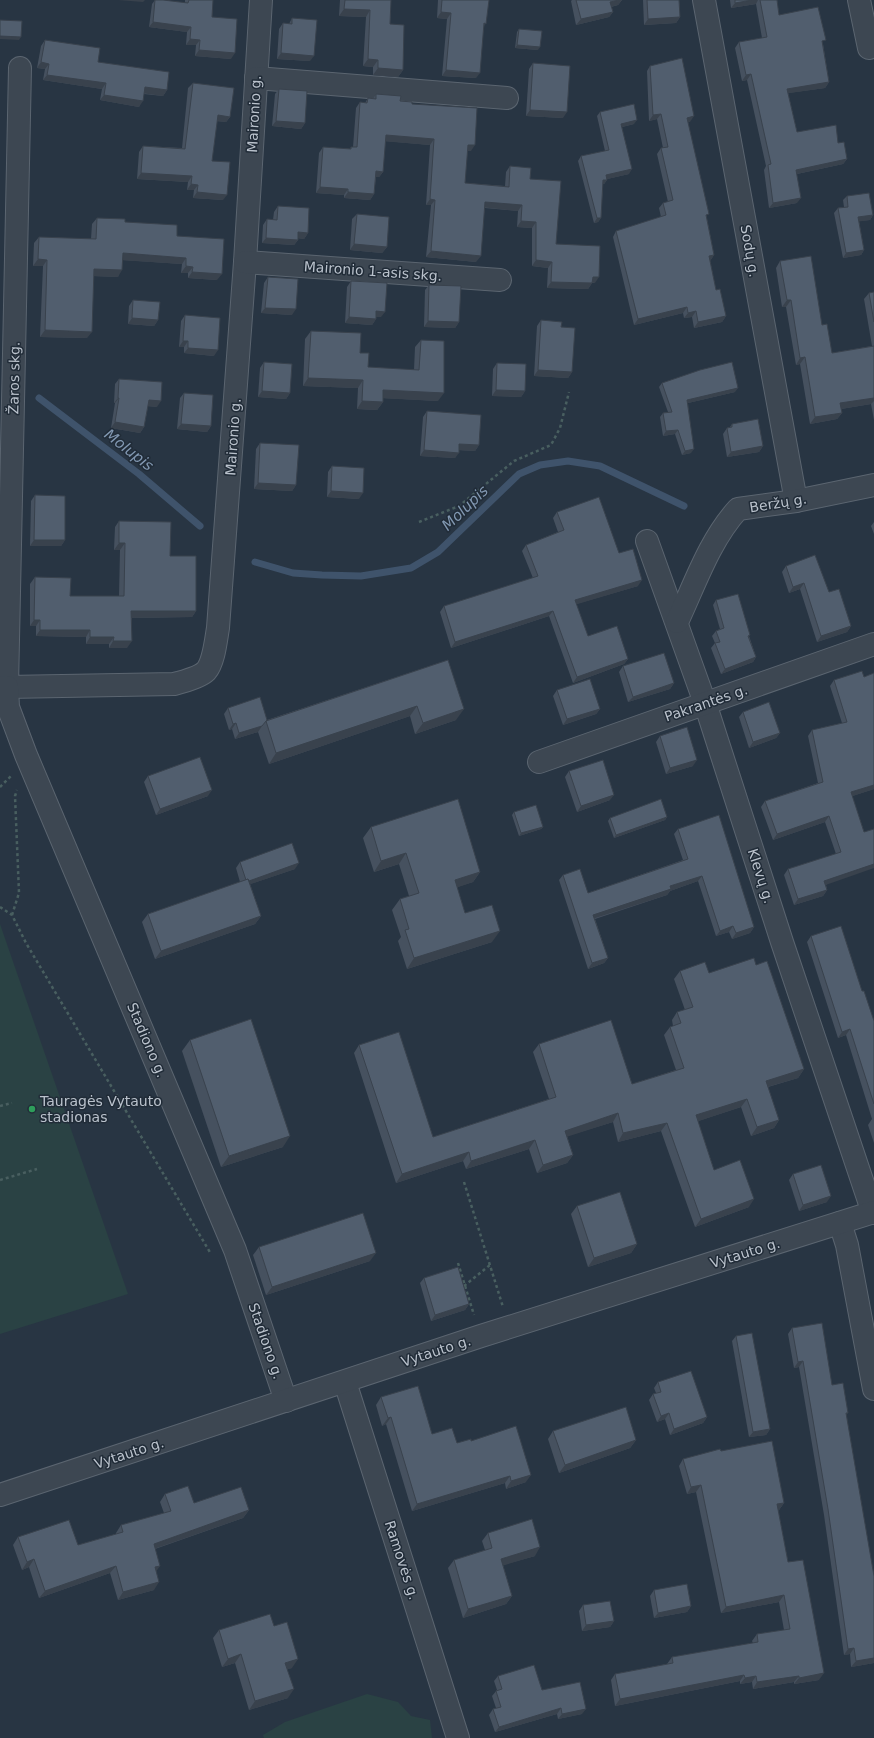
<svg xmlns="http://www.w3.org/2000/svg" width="874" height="1738" viewBox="0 0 874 1738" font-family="'DejaVu Sans',sans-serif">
<rect width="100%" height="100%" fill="#283543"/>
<g fill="#2a4244">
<polygon points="0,924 128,1294 0,1334"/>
<polygon points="367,1694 398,1702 411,1716 430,1720 432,1738 264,1738 263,1735 285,1722"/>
</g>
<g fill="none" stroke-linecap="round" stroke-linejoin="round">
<g stroke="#3f536b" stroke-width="7">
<polyline points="39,398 139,474 200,526"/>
<polyline points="255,562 293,573 322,575 361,576 411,568 438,552 519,474 540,465 568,461 600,466 684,506"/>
</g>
<g stroke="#5b6570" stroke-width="24">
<g id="minor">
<polyline points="704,0 796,501"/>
<polyline points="859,0 869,48"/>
<path d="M20 68 7 687 174 684C182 682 200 677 206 671 214 662 216 639 218 628L245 262 261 0"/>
<polyline points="256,78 507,98"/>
<polyline points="245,262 500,280"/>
<polyline points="647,541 705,703 782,942 873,1213"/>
<path d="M677 622C695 584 709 541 738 509L796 501 874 485"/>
<polyline points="0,688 7,687 8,707 26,755 235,1250 286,1401"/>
<polyline points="539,762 874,644"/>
<polyline points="840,1223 847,1245 874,1389"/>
<polyline points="345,1382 458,1738"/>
<polyline points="0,1495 481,1336 874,1212"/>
</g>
</g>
<g stroke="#495f60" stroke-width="2.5" stroke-dasharray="3 3" stroke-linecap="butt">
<polyline points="419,522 459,506 514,461 551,445 560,428 569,392"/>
<polyline points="0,787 11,776"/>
<polyline points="0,907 12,915 26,943 211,1254"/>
<polyline points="12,915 19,893 15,796 17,790"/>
<polyline points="0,1106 12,1103"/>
<polyline points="0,1180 37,1169"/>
<polyline points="464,1182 503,1307"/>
<polyline points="458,1263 474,1315"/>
<polyline points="464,1286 490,1265"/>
</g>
<use href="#minor" stroke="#3d4752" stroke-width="22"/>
</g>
<g fill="#46515f">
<polygon points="155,0 163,0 185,3 185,0 213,0 212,17 231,59 195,56 196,45 186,45 187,32 149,27 152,4"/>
<polygon points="340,0 391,0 390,24 403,70 398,77 373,75 373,67 363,66 366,17 339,16"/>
<polygon points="438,0 489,0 484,27 476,78 442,76 447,19 437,18"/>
<polygon points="572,0 622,0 618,5 611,7 613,12 609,17 576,25 571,1"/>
<polygon points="643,0 679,0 680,17 676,23 644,25"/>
<polygon points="730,0 777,0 779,15 823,44 829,82 825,88 788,93 797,132 838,143 847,159 843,164 797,174 797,203 769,208 764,170 766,166 747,80 742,81 735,48 739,42 762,38 756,4 731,8"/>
<polygon points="292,18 310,61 277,59 279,29 283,23 289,24"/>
<polygon points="519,29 538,50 515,48 517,32"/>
<polygon points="45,40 98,62 167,90 163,96 144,94 139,107 100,100 102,89 43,80 45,69 37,68 41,46"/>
<polygon points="533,63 563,118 526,116 529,69"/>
<polygon points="650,66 690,122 688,122 714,255 710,261 716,290 726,316 722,322 694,328 692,317 684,318 683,313 634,325 613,237 616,231 661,217 659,208 663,203 668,202 657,154 661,148 663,148 657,119 649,121 647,71"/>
<polygon points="193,83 230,117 226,122 217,121 212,161 223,200 193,198 194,190 187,190 188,182 137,179 139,152 143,146 182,148 188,88"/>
<polygon points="279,89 305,123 301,129 272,126 275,94"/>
<polygon points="376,94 412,104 471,151 467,151 465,183 505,186 506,172 510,166 530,179 556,244 595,283 592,283 588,289 547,288 548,268 532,266 532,228 517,227 518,211 485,208 476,262 426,257 431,205 426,205 430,145 385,141 383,172 379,177 376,177 374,194 370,200 344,198 344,195 316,193 319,153 323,147 350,149 351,147 353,147 356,108 360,102 365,103 368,98 373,99"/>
<polygon points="600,112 634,124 622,127 629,174 607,179 607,180 604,184 603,184 601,218 598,222 594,223 578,161 581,156 605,151 597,116"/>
<polygon points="847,196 873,215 870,220 859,221 864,250 861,255 843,258 834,213 838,208 844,207 843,200"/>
<polygon points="278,206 308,233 304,239 298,238 298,240 294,245 262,243 263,225 267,219 273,220 274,212"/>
<polygon points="357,214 387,247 382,253 350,250 352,219"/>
<polygon points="97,218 125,222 177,236 217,280 188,278 188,273 181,273 182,264 123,260 118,277 94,276 87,338 40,337 43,266 33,266 34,243 39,237 91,239 92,224"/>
<polygon points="780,261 822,325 832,353 872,346 864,299 869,293 874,292 874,420 871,404 841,409 842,413 837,419 810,424 800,364 796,365 786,307 782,307 776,268"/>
<polygon points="268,277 292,315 261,313 264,283"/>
<polygon points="351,281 381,317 376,317 376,319 372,325 345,323 347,287"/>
<polygon points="429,285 459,322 455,328 424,327 425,290"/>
<polygon points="133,300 158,320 154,326 128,324 129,306"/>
<polygon points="185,315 214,356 184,353 184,347 179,347 181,321"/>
<polygon points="541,320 572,372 568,378 534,376 537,326"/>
<polygon points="311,331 360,353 368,367 414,370 415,347 421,340 438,401 383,398 383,402 377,410 357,409 358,388 303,386 305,339"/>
<polygon points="264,362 290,393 286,399 258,397 260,368"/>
<polygon points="497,363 525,391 521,397 492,396 493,369"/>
<polygon points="119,379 157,407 148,406 144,427 140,433 111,428 115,403 114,403 115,384"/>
<polygon points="662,383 735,392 688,403 691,453 682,455 675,434 663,436 660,417 663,413 668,412 659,387"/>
<polygon points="184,393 211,426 207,432 177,429 180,398"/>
<polygon points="427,411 479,445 475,451 459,450 455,458 420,456 423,417"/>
<polygon points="732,424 763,446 759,452 727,457 723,434 727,428 730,427"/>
<polygon points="260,443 296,485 292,491 254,489 256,449"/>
<polygon points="332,466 359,499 327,497 328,472"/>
<polygon points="35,495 65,540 61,546 30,546 31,501"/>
<polygon points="557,512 619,553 638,586 576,604 588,636 628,659 624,664 573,683 549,616 451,648 440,612 444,606 533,578 522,551 526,545 558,532 553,518"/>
<polygon points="119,521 170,556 196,611 192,617 132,618 127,648 109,648 109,644 86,644 86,637 36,636 36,626 30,626 30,584 35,577 70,596 119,596 120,550 114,550 115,527"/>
<polygon points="874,522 874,534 871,526"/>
<polygon points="786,566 851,626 847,632 817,642 800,589 789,593 782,572"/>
<polygon points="716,600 749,636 756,657 753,662 721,674 711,648 715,643 712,636 716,631 720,629 713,605"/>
<polygon points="448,660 456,720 415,734 410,716 269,764 258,732 235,739 232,729 229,730 224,714 228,708 267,720"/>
<polygon points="623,666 674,683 670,689 628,702 619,672"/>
<polygon points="874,673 874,789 852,796 864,832 826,885 827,890 823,896 794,905 784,875 788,869 836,854 825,822 773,840 761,807 765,801 818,783 808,736 812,730 842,723 830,686 834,680 864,677"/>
<polygon points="557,690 600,709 596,714 563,725 553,696"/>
<polygon points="743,712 780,733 776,738 749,748 739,717"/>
<polygon points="660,736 693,766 666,774 656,742"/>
<polygon points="569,771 610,800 577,812 565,777"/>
<polygon points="148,776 208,796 156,815 144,782"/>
<polygon points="514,812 543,827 541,829 519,836 512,815"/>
<polygon points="667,817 665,820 614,838 608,821 610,818"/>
<polygon points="371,827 480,872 473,882 457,887 465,913 492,942 407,969 398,941 401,937 392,910 400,899 409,896 399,864 374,872 363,838"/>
<polygon points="678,829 754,927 750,933 732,939 729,932 716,936 698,881 670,891 667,895 595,919 608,958 604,963 588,969 559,880 563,875 588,893 683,860 674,834"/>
<polygon points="240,862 295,869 250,884 261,916 255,924 155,959 142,922 148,914 240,882 236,868"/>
<polygon points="811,936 862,991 874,1021 874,1143 868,1125 872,1119 846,1035 838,1038 807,942"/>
<polygon points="756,965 804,1069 798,1078 768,1087 779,1120 774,1128 751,1136 741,1107 698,1121 714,1170 749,1207 695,1227 661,1131 618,1142 613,1122 567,1136 573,1155 567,1163 537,1173 529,1149 466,1169 463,1161 396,1183 354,1053 359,1045 433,1137 549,1099 533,1052 539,1044 632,1084 676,1070 664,1035 670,1027 673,1026 672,1020 677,1012 685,1010 674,979 680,971 709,973"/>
<polygon points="190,1040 283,1147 221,1167 182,1051"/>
<polygon points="793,1174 827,1202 799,1211 789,1180"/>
<polygon points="577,1206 637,1244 631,1253 588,1267 571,1214"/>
<polygon points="259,1247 370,1261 266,1295 253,1255"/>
<polygon points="424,1278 469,1304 465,1310 431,1321 420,1283"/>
<polygon points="792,1328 832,1385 848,1413 846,1414 874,1663 851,1667 850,1654 844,1655 824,1515 799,1367 794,1368 788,1334"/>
<polygon points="736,1336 770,1429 766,1435 749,1437 732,1341"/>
<polygon points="658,1382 707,1417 703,1423 670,1435 665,1419 657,1422 649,1400 653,1394 656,1393 654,1388"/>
<polygon points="381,1397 432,1434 457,1443 471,1441 526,1482 506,1489 505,1483 412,1511 386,1424 382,1426 376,1405"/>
<polygon points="553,1431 636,1440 630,1448 559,1473 548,1439"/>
<polygon points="721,1451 784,1503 779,1510 778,1510 788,1562 819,1680 794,1684 794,1682 753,1689 752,1682 740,1684 740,1681 615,1706 611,1680 615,1674 667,1664 672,1657 753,1643 752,1641 757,1634 784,1630 779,1602 721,1613 696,1492 687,1494 679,1466 683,1459"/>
<polygon points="165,1494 194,1503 249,1510 243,1518 155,1549 156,1571 154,1590 118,1600 110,1573 39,1598 29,1567 22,1570 13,1545 18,1537 78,1545 116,1534 116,1533 121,1525 164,1513 160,1502"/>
<polygon points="488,1533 535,1556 503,1565 512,1596 506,1604 463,1618 448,1568 454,1560 485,1550 482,1541"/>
<polygon points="654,1590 691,1606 687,1612 654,1618 650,1596"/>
<polygon points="583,1605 614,1621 610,1627 582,1631 579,1611"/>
<polygon points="274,1626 292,1668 287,1669 288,1698 249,1710 235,1663 222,1667 213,1638 219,1630"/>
<polygon points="498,1676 542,1690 582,1714 558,1719 557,1714 495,1732 489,1715 493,1709 496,1708 492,1696 497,1690 494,1681"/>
</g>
<g fill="#39424d">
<polygon points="118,0 145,0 143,2"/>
<polygon points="619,0 622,0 618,5 606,8 610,2"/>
<polygon points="752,0 758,0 756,4 731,8 735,3"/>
<polygon points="344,9 370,10 366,17 339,16"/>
<polygon points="441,12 451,13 447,19 437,18"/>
<polygon points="613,12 609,17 576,25 581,19"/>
<polygon points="680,17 676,23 644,25 648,19"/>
<polygon points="153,22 191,27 187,32 149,27"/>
<polygon points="0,36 21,37 19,40 0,39"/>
<polygon points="190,39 200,40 196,45 186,45"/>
<polygon points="517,45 540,47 538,50 515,48"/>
<polygon points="199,50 235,53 231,59 195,56"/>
<polygon points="281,53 314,56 310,61 277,59"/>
<polygon points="368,59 378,60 373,67 363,66"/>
<polygon points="41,62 49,64 45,69 37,68"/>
<polygon points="378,68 403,70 398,77 373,75"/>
<polygon points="446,70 480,73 476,78 442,76"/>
<polygon points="751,74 747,80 742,81 746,75"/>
<polygon points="47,75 106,83 102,89 43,80"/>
<polygon points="829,82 825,88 783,94 787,89"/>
<polygon points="145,87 167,90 163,96 141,93"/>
<polygon points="104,95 143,101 139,107 100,100"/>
<polygon points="530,110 567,112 563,118 526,116"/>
<polygon points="661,114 657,119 649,121 653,115"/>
<polygon points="218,115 230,117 226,122 214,121"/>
<polygon points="694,116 690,122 683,123 687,118"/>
<polygon points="637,120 634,124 618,128 621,124"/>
<polygon points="276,121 305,123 301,129 272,126"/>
<polygon points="386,135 434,139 430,145 381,141"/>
<polygon points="468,145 475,145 471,151 464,151"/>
<polygon points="847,159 843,164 792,175 796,170"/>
<polygon points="632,169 629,174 603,180 606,175"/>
<polygon points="376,171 383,172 379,177 372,177"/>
<polygon points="141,173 192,176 188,182 137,179"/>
<polygon points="603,180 607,180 604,184 600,184"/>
<polygon points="191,184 198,185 194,190 187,190"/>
<polygon points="320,187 348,189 344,195 316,193"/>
<polygon points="197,192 227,195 223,200 193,198"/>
<polygon points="348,192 374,194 370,200 344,198"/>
<polygon points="801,198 797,203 769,208 773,203"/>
<polygon points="430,199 435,200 431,205 426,205"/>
<polygon points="485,202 522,205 518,211 481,207"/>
<polygon points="873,215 870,220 855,222 858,217"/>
<polygon points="597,218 601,218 598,222 594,223"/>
<polygon points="521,221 536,222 532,228 517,227"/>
<polygon points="298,232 308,233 304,239 294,238"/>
<polygon points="266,238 298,240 294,245 262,243"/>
<polygon points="354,244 387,247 382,253 350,250"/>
<polygon points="864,250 861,255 843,258 846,253"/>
<polygon points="431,251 481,256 476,262 426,257"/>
<polygon points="123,253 186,258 182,264 119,260"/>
<polygon points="714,255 710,261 709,256"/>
<polygon points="38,259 47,260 43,266 33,266"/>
<polygon points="536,260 552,262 548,268 532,266"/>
<polygon points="186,266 193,267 188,273 181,273"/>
<polygon points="94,269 122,270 118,277 90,276"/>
<polygon points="192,272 222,274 217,280 188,278"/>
<polygon points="593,277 599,277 595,283 589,282"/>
<polygon points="551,282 592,283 588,289 547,288"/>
<polygon points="787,300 791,300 786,307 782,307"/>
<polygon points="687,307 683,313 634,325 638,319"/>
<polygon points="265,308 296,309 292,315 261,313"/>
<polygon points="376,311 385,312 381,317 372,317"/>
<polygon points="696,311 692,317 684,318 688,313"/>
<polygon points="726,316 722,322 694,328 698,322"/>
<polygon points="349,317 376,319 372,325 345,323"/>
<polygon points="132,318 158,320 154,326 128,324"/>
<polygon points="428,321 459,322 455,328 424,327"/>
<polygon points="45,330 92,332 87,338 40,337"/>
<polygon points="183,341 188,341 184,347 179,347"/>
<polygon points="188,348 218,350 214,356 184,353"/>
<polygon points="805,357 800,364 796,365 800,358"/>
<polygon points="538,370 572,372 568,378 534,376"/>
<polygon points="308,378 363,380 358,388 303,386"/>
<polygon points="738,388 735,392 684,404 687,400"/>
<polygon points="383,390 444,393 438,401 378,398"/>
<polygon points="496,390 525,391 521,397 492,396"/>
<polygon points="262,391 290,393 286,399 258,397"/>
<polygon points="118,398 119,398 115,403 114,403"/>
<polygon points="874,398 874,401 871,404 835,410 840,403"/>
<polygon points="149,400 161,401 157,407 145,406"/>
<polygon points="362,401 383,402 377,410 357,409"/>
<polygon points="842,413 837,419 810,424 815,417"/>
<polygon points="115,422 144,427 140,433 111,428"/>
<polygon points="181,424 211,426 207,432 177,429"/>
<polygon points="678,430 675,434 663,436 666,431"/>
<polygon points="459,444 479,445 475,451 455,450"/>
<polygon points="763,446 759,452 727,457 731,452"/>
<polygon points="694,449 691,453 682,455 685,451"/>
<polygon points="424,450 459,453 455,458 420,456"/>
<polygon points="258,483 296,485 292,491 254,489"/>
<polygon points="331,491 363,493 359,499 327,497"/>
<polygon points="34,540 65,540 61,546 30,546"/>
<polygon points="119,543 125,543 120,550 114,550"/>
<polygon points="642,580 638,586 571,606 575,600"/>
<polygon points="804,583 800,589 789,593 793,587"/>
<polygon points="131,611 196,611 192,617 127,618"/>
<polygon points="553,611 549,616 451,648 455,642"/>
<polygon points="34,620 40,620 36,626 30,626"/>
<polygon points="851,626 847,632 817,642 821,636"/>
<polygon points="40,630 90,630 86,637 36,636"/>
<polygon points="90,637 114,637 109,644 86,644"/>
<polygon points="113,641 132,641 127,648 109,648"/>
<polygon points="756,657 753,662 721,674 725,669"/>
<polygon points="628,659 624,664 573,683 577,677"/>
<polygon points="674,683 670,689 628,702 633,697"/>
<polygon points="417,706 410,716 269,764 276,753"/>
<polygon points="464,709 456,720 415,734 423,723"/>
<polygon points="600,709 596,714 563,725 567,719"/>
<polygon points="236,723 232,729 229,730 233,724"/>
<polygon points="262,726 258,732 235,739 239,733"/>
<polygon points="780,733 776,738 749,748 753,742"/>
<polygon points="697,760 693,766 666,774 670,768"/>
<polygon points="874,785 874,789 847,798 851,792"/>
<polygon points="212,790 208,796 156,815 160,809"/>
<polygon points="614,795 610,800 577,812 581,806"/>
<polygon points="829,816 825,822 773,840 777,834"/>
<polygon points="667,817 665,820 614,838 616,835"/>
<polygon points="543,827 541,829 519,836 521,833"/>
<polygon points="406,853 399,864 374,872 381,861"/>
<polygon points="299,863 295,869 242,887 246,881"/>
<polygon points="874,864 874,868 820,887 824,881"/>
<polygon points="480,872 473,882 447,891 455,880"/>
<polygon points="702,876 698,881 670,891 667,895 589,920 593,915 670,886"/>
<polygon points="827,890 823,896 794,905 798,899"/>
<polygon points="261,916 255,924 155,959 161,951"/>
<polygon points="733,926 729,932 716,936 720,931"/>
<polygon points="754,927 750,933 732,939 736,933"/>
<polygon points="500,931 492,942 407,969 414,958"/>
<polygon points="608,958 604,963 588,969 592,963"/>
<polygon points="850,1029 846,1035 838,1038 842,1032"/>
<polygon points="804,1069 798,1078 760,1089 766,1081"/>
<polygon points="747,1099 741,1107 690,1124 696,1115"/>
<polygon points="618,1113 613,1122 560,1139 565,1131"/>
<polygon points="779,1120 774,1128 751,1136 757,1127"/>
<polygon points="667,1123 661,1131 618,1142 623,1133"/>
<polygon points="290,1136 283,1147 221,1167 229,1156"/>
<polygon points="535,1140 529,1149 466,1169 471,1161"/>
<polygon points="469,1152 463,1161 396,1183 402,1174"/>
<polygon points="573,1155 567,1163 537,1173 543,1165"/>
<polygon points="831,1196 827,1202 799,1211 803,1205"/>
<polygon points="754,1199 749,1207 695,1227 701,1219"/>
<polygon points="637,1244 631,1253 588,1267 594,1258"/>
<polygon points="376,1253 370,1261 266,1295 272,1287"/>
<polygon points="469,1304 465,1310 431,1321 435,1315"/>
<polygon points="803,1361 799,1367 794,1368 798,1362"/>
<polygon points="669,1413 665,1419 657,1422 661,1416"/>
<polygon points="391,1417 386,1424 382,1426 388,1418"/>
<polygon points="707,1417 703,1423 670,1435 674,1429"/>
<polygon points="770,1429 766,1435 749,1437 753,1432"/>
<polygon points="636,1440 630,1448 559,1473 565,1465"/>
<polygon points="531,1475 526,1482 506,1489 511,1481"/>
<polygon points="510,1476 505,1483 412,1511 417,1504"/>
<polygon points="701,1485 696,1492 687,1494 691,1487"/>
<polygon points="784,1503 779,1510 772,1511 777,1504"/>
<polygon points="249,1510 243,1518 148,1551 154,1544"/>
<polygon points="540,1547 535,1556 495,1568 501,1559"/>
<polygon points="34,1559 29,1567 22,1570 27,1562"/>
<polygon points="116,1566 110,1573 39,1598 45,1591"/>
<polygon points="160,1566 155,1573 155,1567"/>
<polygon points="159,1582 154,1590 118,1600 123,1592"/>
<polygon points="784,1595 779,1602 721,1613 726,1607"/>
<polygon points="512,1596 506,1604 463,1618 468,1609"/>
<polygon points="691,1606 687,1612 654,1618 658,1613"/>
<polygon points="614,1621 610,1627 582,1631 586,1625"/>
<polygon points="854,1648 850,1654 844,1655 848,1649"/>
<polygon points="241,1654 235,1663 222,1667 228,1659"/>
<polygon points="874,1658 874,1663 851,1667 856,1661"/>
<polygon points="298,1659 292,1668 279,1672 285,1663"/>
<polygon points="824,1673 819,1680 794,1684 799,1678"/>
<polygon points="744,1675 740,1681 615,1706 620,1699"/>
<polygon points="756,1676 752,1682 740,1684 745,1678"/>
<polygon points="799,1676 794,1682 753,1689 757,1682"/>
<polygon points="294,1689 288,1698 249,1710 255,1701"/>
<polygon points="561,1708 557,1714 495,1732 499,1727"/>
<polygon points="586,1709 582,1714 558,1719 562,1714"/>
</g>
<g fill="#515e6e" stroke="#39424d">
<polygon points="155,0 163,0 188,3 189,0 213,0 212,17 237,19 235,53 199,50 200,40 190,39 191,27 153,22"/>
<polygon points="345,0 391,0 390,24 404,25 403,70 378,68 378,60 368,59 370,10 344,9"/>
<polygon points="442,0 489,0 486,24 484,23 480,73 446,70 451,13 441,12"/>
<polygon points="576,0 619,0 610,2 613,12 581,19"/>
<polygon points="647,0 679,0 680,17 648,19"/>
<polygon points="735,0 752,0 735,3"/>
<polygon points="760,0 777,0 779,15 818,7 826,40 822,41 829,82 787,89 797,132 836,125 838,143 844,142 847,159 796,170 801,198 773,203 768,165 771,164 751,74 746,75 739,42 767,37"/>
<polygon points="292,18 317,20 314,56 281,53 283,23 292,24"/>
<polygon points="0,20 22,21 21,37 0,36"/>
<polygon points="519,29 542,31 540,47 517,45"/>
<polygon points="45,40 100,48 98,62 169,72 167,90 145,87 143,101 104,95 106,83 47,75 49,64 41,62"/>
<polygon points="682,58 694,116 687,118 709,214 706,215 714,255 709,256 716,290 720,289 726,316 698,322 696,311 688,313 687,307 638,319 616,231 666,215 663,203 673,200 661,148 668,147 661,114 653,115 650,66"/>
<polygon points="533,63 570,66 567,112 530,110"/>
<polygon points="193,83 234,88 230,117 218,115 212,161 230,162 227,195 197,192 198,185 191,184 192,176 141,173 143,146 185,149"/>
<polygon points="279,89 307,91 305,123 276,121"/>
<polygon points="376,94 401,96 400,101 412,102 412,104 477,108 475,145 468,145 465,183 509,187 510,166 531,168 530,179 561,181 556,244 600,246 599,277 593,277 592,283 551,282 552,262 536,260 536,222 521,221 522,205 485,202 481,256 431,251 435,200 430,199 434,139 386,135 383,172 376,171 374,194 348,192 348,189 320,187 323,147 351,149 351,147 357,147 360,102 367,103 368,98 376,99"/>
<polygon points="634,104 637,120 621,124 632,169 606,175 607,180 603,180 601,218 597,218 581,156 609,150 600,112"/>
<polygon points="869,193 873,215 858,217 864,250 846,253 838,208 848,207 847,196"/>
<polygon points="278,206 309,208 308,233 298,232 298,240 266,238 267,219 277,220"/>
<polygon points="357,214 389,217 387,247 354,244"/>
<polygon points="97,218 125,219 125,222 177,225 177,236 224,239 222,274 192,272 193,267 186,266 186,258 123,253 122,270 94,269 92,332 45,330 47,260 38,259 39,237 96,239"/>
<polygon points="811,256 822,325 827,324 832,353 874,346 874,398 840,403 842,413 815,417 805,357 800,358 791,300 787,300 780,261"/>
<polygon points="268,277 298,279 296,309 265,308"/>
<polygon points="351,281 387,283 385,312 376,311 376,319 349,317"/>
<polygon points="429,285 461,286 459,322 428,321"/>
<polygon points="874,292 874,322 869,293"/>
<polygon points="133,300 160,302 158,320 132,318"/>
<polygon points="185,315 220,318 218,350 188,348 188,341 183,341"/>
<polygon points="541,320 562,322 561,327 575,328 572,372 538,370"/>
<polygon points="311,331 361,333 360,353 369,353 368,367 419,370 421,340 444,341 444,393 383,390 383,402 362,401 363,380 308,378"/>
<polygon points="264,362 292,364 290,393 262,391"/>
<polygon points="732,362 738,388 687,400 694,449 685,451 678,430 666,431 663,413 672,412 662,383 700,370"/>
<polygon points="497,363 526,364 525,391 496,390"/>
<polygon points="119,379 162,382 161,401 149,400 144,427 115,422 119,398 118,398"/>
<polygon points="184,393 213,395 211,426 181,424"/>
<polygon points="427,411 481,415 479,445 459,444 459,453 424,450"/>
<polygon points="758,419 763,446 731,452 727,428 732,427 732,424"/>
<polygon points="260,443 299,445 296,485 258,483"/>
<polygon points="332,466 364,468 363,493 331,491"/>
<polygon points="35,495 65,496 65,540 34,540"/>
<polygon points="599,497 619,553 633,549 642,580 575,600 588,636 617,626 628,659 577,677 553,611 455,642 444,606 538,576 526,545 564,530 557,512"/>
<polygon points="119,521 171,522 170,556 196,556 196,611 131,611 132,641 113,641 114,637 90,637 90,630 40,630 40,620 34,620 35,577 71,578 70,596 124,596 125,543 119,543"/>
<polygon points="815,555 829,592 839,589 851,626 821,636 804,583 793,587 786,566"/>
<polygon points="738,594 750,635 748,636 756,657 725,669 715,643 720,642 716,631 724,628 716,600"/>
<polygon points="664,653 674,683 633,697 623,666"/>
<polygon points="448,660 464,709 423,723 417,706 276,753 266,721"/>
<polygon points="862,671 864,677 874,673 874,785 851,792 864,832 874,829 874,864 824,881 827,890 798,899 788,869 841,852 829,816 777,834 765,801 823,782 812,730 847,722 834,680"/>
<polygon points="590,679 600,709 567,719 557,690"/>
<polygon points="260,697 267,720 266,721 262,726 239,733 236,723 233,724 228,708"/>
<polygon points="769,702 780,733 753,742 743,712"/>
<polygon points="687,727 697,760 670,768 660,736"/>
<polygon points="200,757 212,790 160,809 148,776"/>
<polygon points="603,760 614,795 581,806 569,771"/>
<polygon points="458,799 480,872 455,880 465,913 492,905 500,931 414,958 405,930 409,929 400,899 419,893 406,853 381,861 371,827"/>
<polygon points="661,799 667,817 616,835 610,818"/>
<polygon points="536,805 543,827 521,833 514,812"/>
<polygon points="719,815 754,927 736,933 733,926 720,931 702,876 670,886 671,889 593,915 608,958 592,963 563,875 580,869 588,893 688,859 678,829"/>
<polygon points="292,843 299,863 249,881 248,879 246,880 240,862"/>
<polygon points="248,879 261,916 161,951 148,914"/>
<polygon points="841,926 862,991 864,991 874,1021 874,1104 850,1029 842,1032 811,936"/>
<polygon points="754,958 756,965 767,961 804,1069 766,1081 779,1120 757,1127 747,1099 696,1115 714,1170 740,1160 754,1199 701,1219 667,1123 623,1133 618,1113 565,1131 573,1155 543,1165 535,1140 471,1161 469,1152 402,1174 359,1045 399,1032 433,1137 556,1097 539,1044 611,1020 632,1084 684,1068 670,1027 681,1023 677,1012 693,1007 680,971 705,962 709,973"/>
<polygon points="251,1019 290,1136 229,1156 190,1040"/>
<polygon points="821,1165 831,1196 803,1205 793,1174"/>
<polygon points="620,1192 637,1244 594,1258 577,1206"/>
<polygon points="363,1213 376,1253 272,1287 259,1247"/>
<polygon points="458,1267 469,1304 435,1315 424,1278"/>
<polygon points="822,1323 832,1385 843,1383 848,1413 846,1413 874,1576 874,1658 856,1661 854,1648 848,1649 828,1509 803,1361 798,1362 792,1328"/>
<polygon points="752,1333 770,1429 753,1432 736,1336"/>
<polygon points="691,1371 707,1417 674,1429 669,1413 661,1416 653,1394 661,1392 658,1382"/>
<polygon points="418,1386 432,1434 452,1428 457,1443 471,1439 471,1441 516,1426 531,1475 511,1481 510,1476 417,1504 391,1417 388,1418 381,1397"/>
<polygon points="626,1407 636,1440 565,1465 553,1431"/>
<polygon points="772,1441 784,1503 777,1504 788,1562 803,1560 824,1673 799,1678 799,1676 757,1682 756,1676 745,1678 744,1675 620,1699 615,1674 673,1663 672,1657 758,1642 757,1634 790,1629 784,1595 726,1607 701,1485 691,1487 683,1459 720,1449 721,1451"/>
<polygon points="188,1486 194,1503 241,1487 249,1510 154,1544 160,1566 155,1567 159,1582 123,1592 116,1566 45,1591 34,1559 27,1562 18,1537 69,1520 78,1545 123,1532 121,1525 171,1511 165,1494"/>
<polygon points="532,1519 540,1547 501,1559 512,1596 468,1609 454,1560 492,1548 488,1533"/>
<polygon points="687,1584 691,1606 658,1613 654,1590"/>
<polygon points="610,1601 614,1621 586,1625 583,1605"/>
<polygon points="270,1614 274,1626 287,1622 298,1659 285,1663 294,1689 255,1701 241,1654 228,1659 219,1630"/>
<polygon points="534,1665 542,1690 580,1682 586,1709 562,1714 561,1708 499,1727 493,1709 501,1707 496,1691 502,1689 498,1676"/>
</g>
<circle fill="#2e9e5b" stroke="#212c38" stroke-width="1.5" cx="32" cy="1109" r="4"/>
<g text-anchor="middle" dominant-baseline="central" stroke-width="3" stroke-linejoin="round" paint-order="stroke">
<g font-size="14" fill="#bac2cc" stroke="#212c38">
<text transform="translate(254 114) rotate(-87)">Maironio g.</text>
<text transform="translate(750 251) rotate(80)">Sodų g.</text>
<text transform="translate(373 271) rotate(4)">Maironio 1-asis skg.</text>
<text transform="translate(14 378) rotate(-89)">Žaros skg.</text>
<text transform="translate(233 437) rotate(-86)">Maironio g.</text>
<text transform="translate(778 503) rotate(-9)">Beržų g.</text>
<text transform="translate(706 703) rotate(-19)">Pakrantės g.</text>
<text transform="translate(761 876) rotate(72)">Klevų g.</text>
<text transform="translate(147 1040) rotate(67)">Stadiono g.</text>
<text transform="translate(745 1253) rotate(-17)">Vytauto g.</text>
<text transform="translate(266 1341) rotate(71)">Stadiono g.</text>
<text transform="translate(436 1351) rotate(-18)">Vytauto g.</text>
<text transform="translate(129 1453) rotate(-18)">Vytauto g.</text>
<text transform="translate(402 1560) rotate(72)">Ramovės g.</text>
</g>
<g font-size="14" fill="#bac2cc" stroke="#212c38" text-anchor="start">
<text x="40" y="1101">Tauragės Vytauto<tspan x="40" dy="16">stadionas</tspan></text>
</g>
<g font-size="15" font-style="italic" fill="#8298b2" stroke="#212c38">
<text transform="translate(129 450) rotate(38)">Molupis</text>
<text transform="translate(465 508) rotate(-44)">Molupis</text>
</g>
</g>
</svg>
